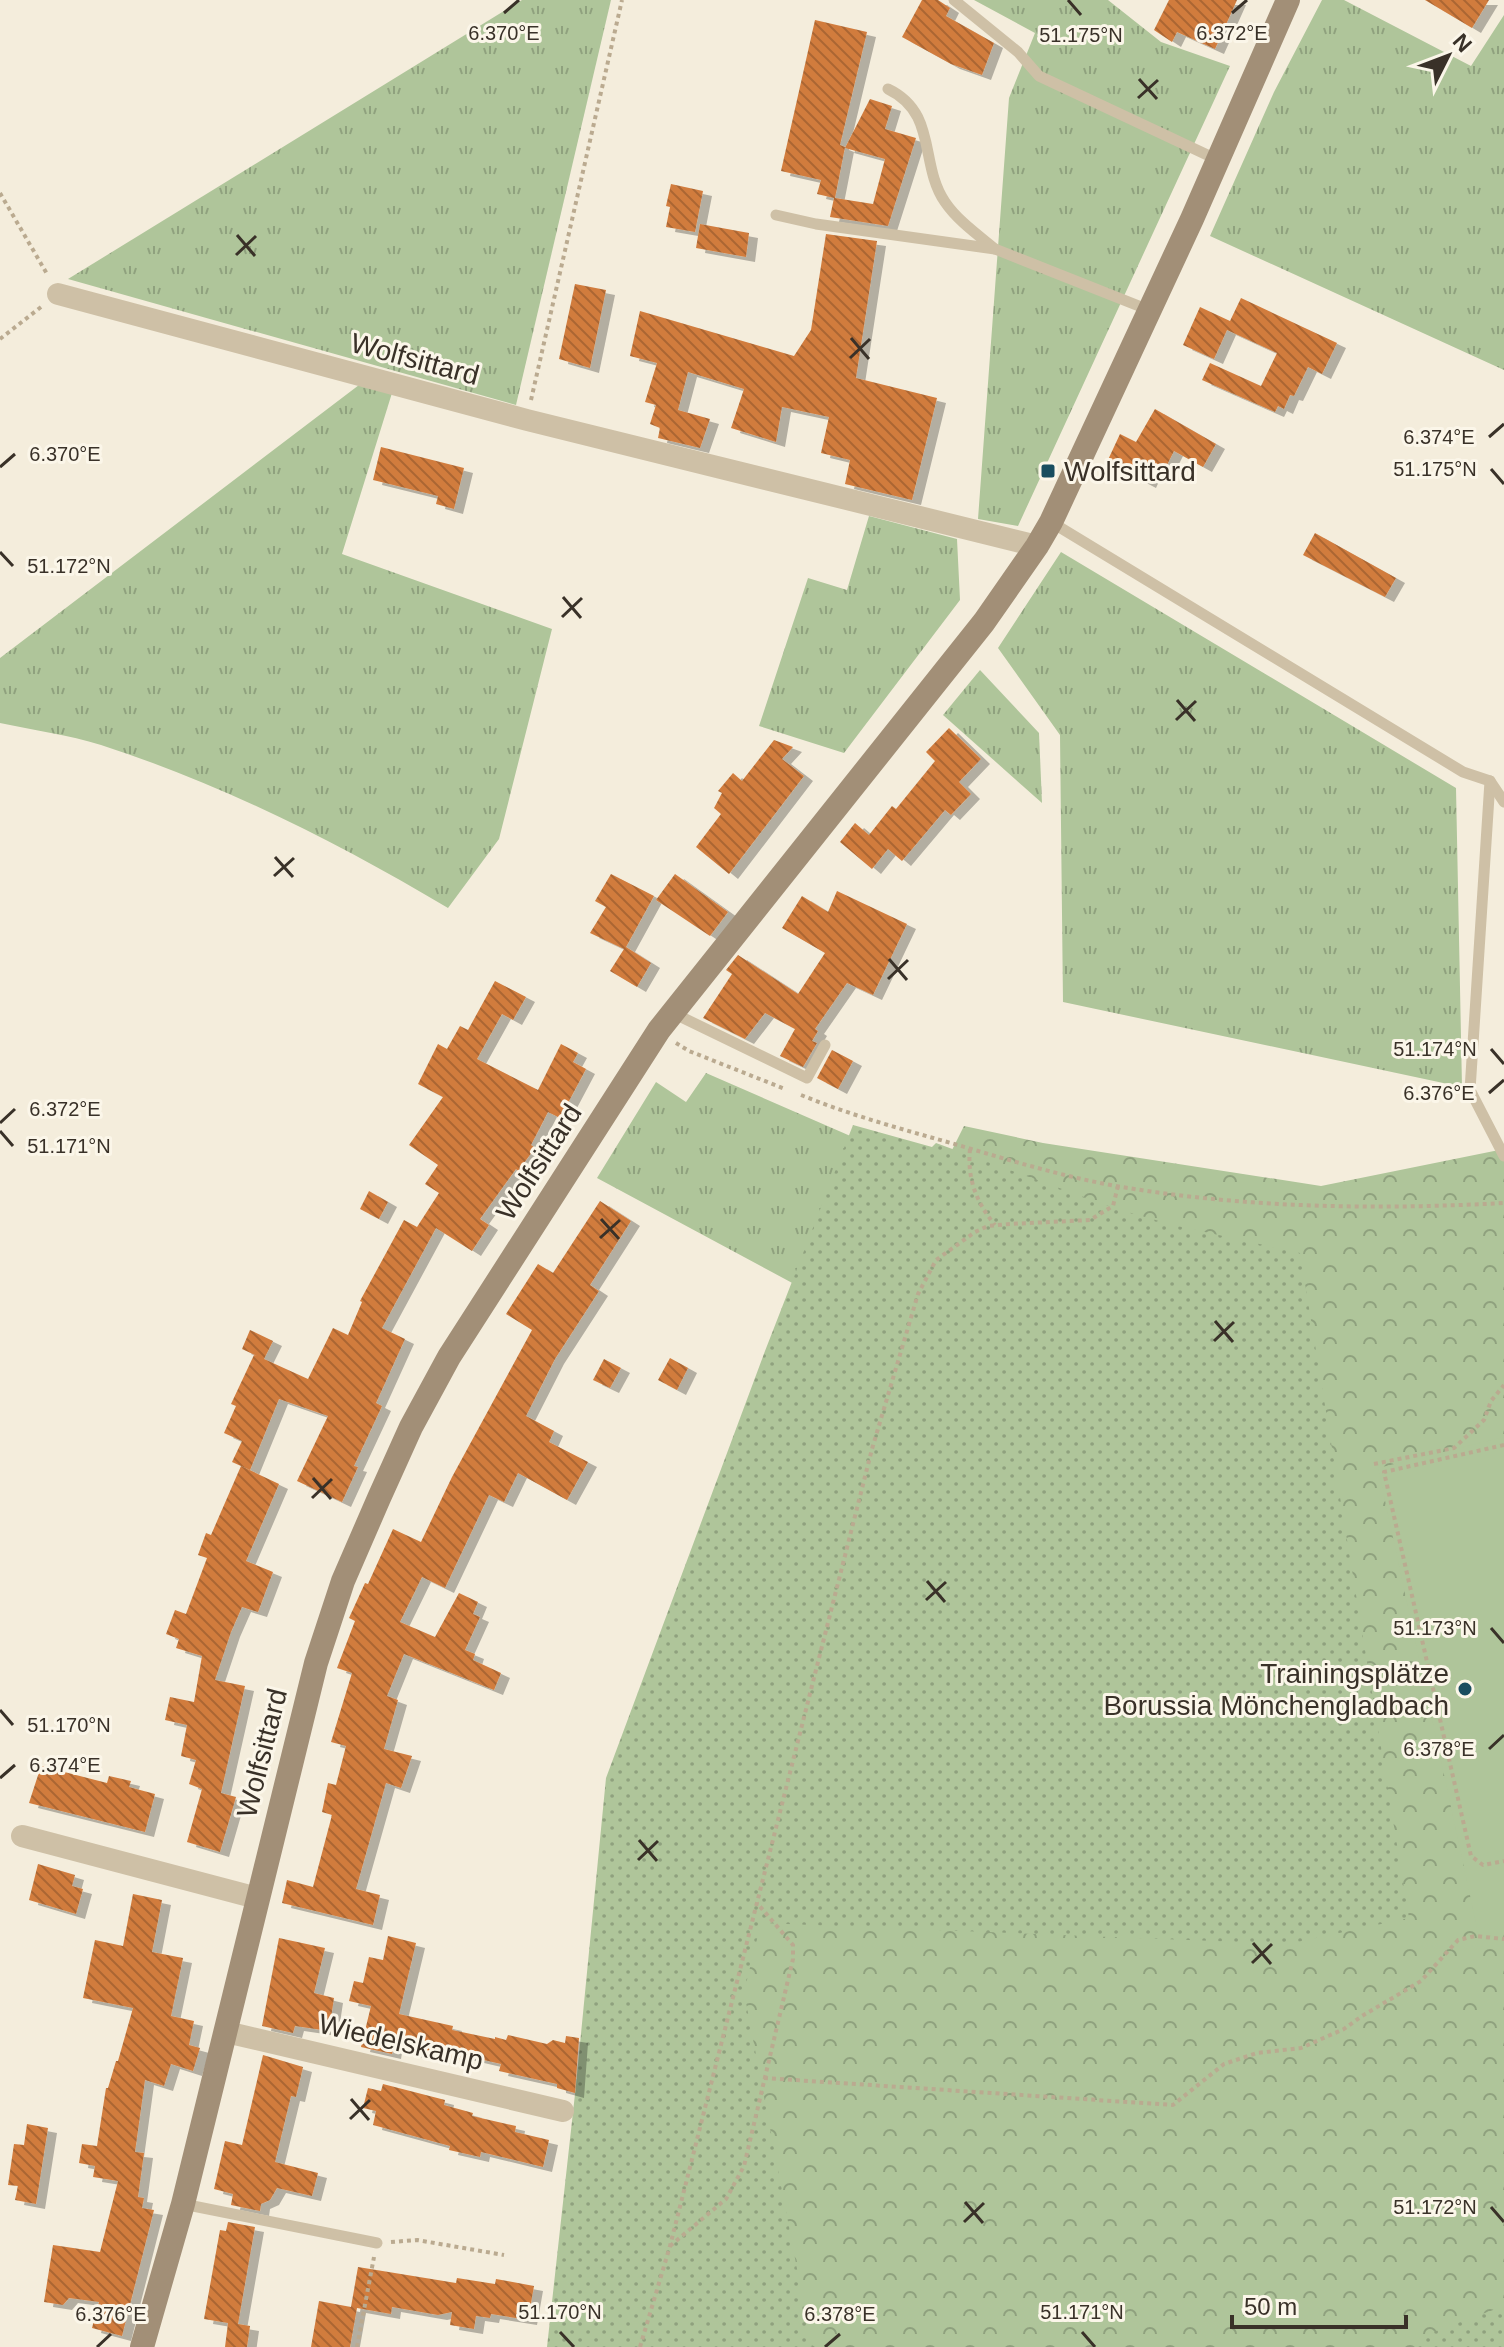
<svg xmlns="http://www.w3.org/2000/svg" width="1504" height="2347" viewBox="0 0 1504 2347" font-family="Helvetica,sans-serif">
<defs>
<pattern id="grass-tufts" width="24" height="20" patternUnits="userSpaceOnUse" patternTransform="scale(2)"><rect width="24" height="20" fill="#afc59a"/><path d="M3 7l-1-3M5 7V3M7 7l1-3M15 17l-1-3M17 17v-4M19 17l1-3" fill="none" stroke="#8fa17e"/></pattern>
<pattern id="forest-crowns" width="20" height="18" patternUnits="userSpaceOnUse" patternTransform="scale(2)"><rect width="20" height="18" fill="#afc59a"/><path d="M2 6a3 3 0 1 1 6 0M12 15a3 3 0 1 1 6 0" fill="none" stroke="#8fa17e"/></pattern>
<pattern id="park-dots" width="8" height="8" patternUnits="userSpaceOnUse" patternTransform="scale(2)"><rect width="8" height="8" fill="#afc59a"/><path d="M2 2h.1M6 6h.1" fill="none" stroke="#8fa17e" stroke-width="1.8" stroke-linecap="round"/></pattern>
<pattern id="building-back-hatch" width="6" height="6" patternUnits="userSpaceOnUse" patternTransform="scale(2)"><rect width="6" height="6" fill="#d17c3d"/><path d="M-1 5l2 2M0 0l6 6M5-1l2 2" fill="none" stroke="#ab6633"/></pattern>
<filter id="shadow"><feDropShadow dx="9" dy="5" stdDeviation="0" flood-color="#0004"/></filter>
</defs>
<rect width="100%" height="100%" fill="#f4eddc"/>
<g fill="url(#grass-tufts)">
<polygon points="522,0 611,0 516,405 68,279"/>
<polygon points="974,0 1108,0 1161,42 1230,66 1018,526 978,519 1009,98 1035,33"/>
<polygon points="1322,0 1344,0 1471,66 1504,15 1504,370 1210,236 1274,92"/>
<path d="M359 385 392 393 342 554 552 629 499 839 448 908C339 843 222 784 101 745 69 735 33 730 0 723V658Z"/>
<polygon points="869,516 957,539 960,600 844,753 759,726 808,578 847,590"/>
<polygon points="1061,552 1456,788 1462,1087 1063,1002 1060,735 998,648"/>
<polygon points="980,670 1039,733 1042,803 943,715"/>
<polygon points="706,1073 855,1138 796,1285 597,1178 656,1082 686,1102"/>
</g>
<polygon fill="url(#forest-crowns)" points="964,1126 1043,1143 1321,1186 1504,1149 1504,1439 1477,1927 1504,1928 1504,2347 574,2347 945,1164"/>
<g fill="url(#park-dots)">
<polygon points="853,1125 932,1147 936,1143 1117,1209 1173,1225 1300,1253 1409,1918 1288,1944 761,1923 744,1992 812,2347 547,2347 576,2085 606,1778 765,1351"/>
<polygon points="1504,2306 1504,2347 1417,2347 1422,2336"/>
</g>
<polygon fill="#afc59a" points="1504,1437 1504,1928 1477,1928 1378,1468"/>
<g fill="url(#building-back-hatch)" filter="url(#shadow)">
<polygon points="922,0 938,0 950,8 946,16 994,43 982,75 951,64 902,37"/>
<polygon points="1169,0 1237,0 1215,49 1177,32 1172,42 1154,30"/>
<polygon points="1425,0 1489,0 1472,28"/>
<polygon points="815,20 867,32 840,145 845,147 835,198 873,204 885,159 845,148 870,99 892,106 885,129 916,138 888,226 830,217 834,198 817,194 821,180 781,171"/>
<polygon points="671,184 703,191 695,232 666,227 670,207 666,206"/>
<polygon points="700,224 749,233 746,257 696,248"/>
<polygon points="826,234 877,241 856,378 937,398 912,500 845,484 850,460 821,453 829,417 782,407 776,442 731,428 744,389 688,372 678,410 710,419 700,448 658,438 660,428 650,424 656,405 645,402 657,363 630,356 640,311 794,356 811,330"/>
<polygon points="575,284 606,290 590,368 559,359"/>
<polygon points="1241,298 1337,343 1322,374 1308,367 1294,396 1290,395 1284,409 1278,406 1275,412 1202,380 1210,363 1261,386 1277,353 1227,330 1214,359 1183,345 1200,307 1230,321"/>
<polygon points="1155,409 1216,444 1203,467 1174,451 1161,477 1152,472 1147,483 1107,462 1120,434 1136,442"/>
<polygon points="381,447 464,468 454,509 436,504 438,496 373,480"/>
<polygon points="1315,533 1396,578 1385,597 1303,555"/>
<polygon points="949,728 981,759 959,782 971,794 951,815 945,810 902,861 888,849 872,869 840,842 855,823 869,835 892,806 896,809 935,761 926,752"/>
<polygon points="774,740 793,747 782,759 804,776 729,874 696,847 721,814 714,808 722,793 718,791 733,773 742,781"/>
<polygon points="611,874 654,896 626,947 651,963 637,987 610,971 624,949 590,933 606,907 595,901"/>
<polygon points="675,874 728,912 710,936 656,900"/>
<polygon points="837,891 907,924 873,995 847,983 815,1029 818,1031 812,1041 817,1043 803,1067 780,1056 795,1029 765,1013 745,1039 703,1018 732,974 726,970 738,955 798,994 825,953 782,928 802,896 828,912"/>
<polygon points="495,981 526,997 513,1020 502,1014 477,1059 538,1090 561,1044 578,1053 573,1062 586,1069 560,1118 548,1112 531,1145 535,1148 518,1171 516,1169 480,1219 489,1225 472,1251 436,1228 382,1328 405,1339 376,1403 382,1406 354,1466 358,1467 342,1502 297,1481 328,1416 279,1399 250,1470 232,1462 242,1441 224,1433 236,1406 231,1404 254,1355 257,1356 242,1349 250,1330 273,1341 264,1359 308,1379 333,1328 348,1335 362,1302 360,1301 404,1220 417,1227 439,1193 425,1184 438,1165 409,1145 443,1097 418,1084 438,1044 447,1049 460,1026 468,1030"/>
<polygon points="832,1050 853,1061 838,1089 817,1078"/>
<polygon points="369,1191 388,1202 379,1219 360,1209"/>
<polygon points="600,1201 631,1221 590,1285 599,1291 555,1359 526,1416 554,1431 549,1442 588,1462 567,1500 518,1473 504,1502 489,1495 445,1588 422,1577 400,1622 435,1637 459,1593 478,1602 473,1614 480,1617 465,1650 475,1654 473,1660 501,1673 494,1690 404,1654 387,1696 398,1700 384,1749 412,1756 401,1788 386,1783 356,1889 380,1895 373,1925 282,1903 287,1880 313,1887 332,1815 322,1812 328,1783 336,1785 346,1746 331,1742 352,1673 337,1668 355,1621 349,1618 365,1583 368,1584 393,1529 421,1542 452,1477 532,1330 506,1314 538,1264 553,1273"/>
<polygon points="670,1358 688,1368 677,1390 658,1380"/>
<polygon points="604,1359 621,1368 610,1388 593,1380"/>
<polygon points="241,1466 279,1484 246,1561 273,1572 258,1612 242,1607 231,1632 215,1680 245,1686 221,1793 236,1797 220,1852 187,1842 202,1789 189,1784 196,1760 181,1756 187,1725 165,1720 170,1697 194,1702 202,1656 176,1648 179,1639 166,1634 175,1610 186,1614 207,1558 198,1555 206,1533 211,1535"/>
<polygon points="41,1766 107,1783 109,1776 131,1781 129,1787 155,1794 145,1832 29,1803"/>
<polygon points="38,1864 75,1875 72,1886 83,1889 76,1914 29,1900"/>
<polygon points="133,1894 162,1900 152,1952 183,1958 171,2016 194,2021 189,2045 200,2048 193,2071 171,2064 164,2086 145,2080 135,2152 144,2153 138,2197 144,2198 142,2208 154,2210 122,2336 92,2328 99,2302 69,2298 63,2305 44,2302 53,2245 100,2252 118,2181 93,2177 95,2166 79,2163 82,2144 97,2146 106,2088 108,2088 116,2061 118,2061 133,2008 83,1998 95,1940 123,1946"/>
<polygon points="388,1936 416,1943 399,2014 453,2026 452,2030 495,2039 495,2037 506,2040 508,2035 547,2044 553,2040 565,2043 566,2036 579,2038 575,2093 557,2088 557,2084 499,2071 501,2064 462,2055 461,2061 446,2057 445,2060 393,2048 392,2054 361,2047 371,2006 349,2001 354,1981 363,1983 369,1957 383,1960"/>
<polygon points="279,1938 325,1948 314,1993 334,1998 329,2031 295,2026 293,2033 262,2026"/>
<polygon points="263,2055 303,2067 296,2097 291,2096 275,2162 318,2173 312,2196 277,2188 270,2200 261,2204 260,2211 231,2205 233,2194 214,2189 225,2141 242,2145"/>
<polygon points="383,2084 445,2100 444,2105 473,2113 472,2116 516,2126 515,2132 549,2140 543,2167 481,2152 480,2157 449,2150 450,2146 373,2125 376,2111 363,2108 368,2088 381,2091"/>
<polygon points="27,2124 48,2128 36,2204 15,2200 18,2186 8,2185 14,2144 24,2145"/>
<polygon points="228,2222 255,2227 238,2324 250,2326 247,2347 225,2347 228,2323 204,2319 220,2230 226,2231"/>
<polygon points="358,2267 456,2283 457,2278 495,2284 496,2279 534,2286 528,2320 491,2314 490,2318 476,2316 474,2329 450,2325 452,2312 438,2315 392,2307 391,2314 357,2308 350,2347 311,2347 319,2301 351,2307"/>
</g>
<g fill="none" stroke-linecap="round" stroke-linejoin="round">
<g stroke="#baaa90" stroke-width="4" stroke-dasharray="4 4" stroke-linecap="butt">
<polyline points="0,193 47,274"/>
<polyline points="0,339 41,307"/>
<polyline points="531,400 622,0"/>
<polyline points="676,1043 689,1051 785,1089"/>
<path d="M801 1095C850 1115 901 1129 951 1143 1006 1159 1060 1176 1116 1186 1244 1208 1375 1210 1504 1203"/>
<path d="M970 1149C967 1178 976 1202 995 1225"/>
<polyline points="1504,1445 1384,1472 1471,1856 1483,1865 1504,1861"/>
<polyline points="1374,1464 1454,1448 1484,1420 1491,1401 1504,1385"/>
<polyline points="764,2078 1173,2105 1224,2064 1257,2053 1301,2048 1344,2029 1362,2016 1421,1981 1458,1940 1475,1936 1504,1939"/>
<polyline points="391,2242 417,2240 504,2255"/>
<polyline points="670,2246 726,2199 744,2166 793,1959 793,1945 757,1903"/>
<polyline points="357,2347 374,2257"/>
<polyline points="640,2347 670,2246 872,1449 918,1294 936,1260 975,1232 988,1226 1010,1224 1090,1220 1113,1206 1118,1186"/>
</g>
<g stroke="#cec0a6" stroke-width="11">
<polyline points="954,0 1018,52 1039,76 1218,160"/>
<path d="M888 89C938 113 919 164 945 202 957 220 978 235 995 249"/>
<polyline points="776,215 816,224 995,249 1149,310"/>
<polyline points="1051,522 1463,772 1490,781 1470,1090 1504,1156"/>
<polyline points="1490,781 1504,802"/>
<polyline points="673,1013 807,1078 825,1045"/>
<polyline points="183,2204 377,2243"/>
</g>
<g stroke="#cec0a6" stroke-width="22">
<polyline points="58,294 527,420 1037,546"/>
<polyline points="22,1836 257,1898"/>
<polyline points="226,2032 563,2111"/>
</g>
<polyline stroke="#a28f77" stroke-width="24" points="142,2347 183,2204 316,1663 343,1581 379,1498 411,1427 449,1357 659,1030 984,622 1037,546 1051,522 1192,219 1288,0"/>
</g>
<path fill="none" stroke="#393128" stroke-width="3" d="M1068 0 1081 15M504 13 519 0M1232 13 1247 0M1139 79 1157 99M1138 98 1158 80M237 235 255 256M236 255 256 236M851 338 869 359M850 358 870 339M1489 437 1504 424M0 467 15 454M1491 469 1504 484M0 552 13 566M563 597 581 618M562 617 582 598M1177 700 1195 721M1176 720 1196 701M275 857 293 877M274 876 294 858M889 959 907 980M888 979 908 960M1491 1049 1504 1064M1489 1093 1504 1080M0 1123 15 1109M0 1131 13 1146M601 1219 619 1239M600 1238 620 1220M1215 1321 1233 1342M1214 1341 1234 1322M313 1478 331 1499M312 1498 332 1479M927 1581 945 1602M926 1600 946 1582M1491 1628 1504 1643M0 1710 13 1725M1489 1749 1504 1735M0 1778 15 1765M639 1840 657 1861M638 1860 658 1841M1253 1943 1271 1964M1252 1963 1272 1944M351 2099 369 2120M350 2119 370 2100M965 2202 983 2223M1491 2207 1504 2222M964 2222 984 2203M560 2332 574 2347M1082 2332 1095 2347M97 2347 111 2334M825 2347 840 2334"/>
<g fill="#194d5f" stroke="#fbf6e9" stroke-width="3">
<rect x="1040" y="463" width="16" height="16" rx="4"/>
<circle cx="1465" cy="1689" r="8"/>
</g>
<g text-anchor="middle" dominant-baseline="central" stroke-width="6" stroke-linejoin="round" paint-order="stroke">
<g font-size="28" fill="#393128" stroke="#fbf6e9">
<text transform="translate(415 359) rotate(15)">Wolfsittard</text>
<text transform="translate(539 1162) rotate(-57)">Wolfsittard</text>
<text transform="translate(262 1753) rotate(-76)">Wolfsittard</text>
<text transform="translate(401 2042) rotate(13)">Wiedelskamp</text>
</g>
<g font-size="28" fill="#393128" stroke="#fbf6e9" text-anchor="start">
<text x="1064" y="471">Wolfsittard</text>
<text x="1449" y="1673" text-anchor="end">Trainingsplätze<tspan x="1449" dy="32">Borussia Mönchengladbach</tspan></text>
</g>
</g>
<g font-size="20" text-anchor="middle" fill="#393128" stroke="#fbf6e9" stroke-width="6" stroke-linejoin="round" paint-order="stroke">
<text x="504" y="40">6.370°E</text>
<text x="1232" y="40">6.372°E</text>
<text x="1081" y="42">51.175°N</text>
<text x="1439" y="444">6.374°E</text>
<text x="65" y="461">6.370°E</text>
<text x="1435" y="476">51.175°N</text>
<text x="69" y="573">51.172°N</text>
<text x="1435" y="1056">51.174°N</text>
<text x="1439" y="1100">6.376°E</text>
<text x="65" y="1116">6.372°E</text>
<text x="69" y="1153">51.171°N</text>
<text x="1435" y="1635">51.173°N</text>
<text x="69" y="1732">51.170°N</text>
<text x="1439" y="1756">6.378°E</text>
<text x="65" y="1772">6.374°E</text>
<text x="1435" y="2214">51.172°N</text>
<text x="560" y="2319">51.170°N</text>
<text x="1082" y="2319">51.171°N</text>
<text x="111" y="2321">6.376°E</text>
<text x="840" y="2321">6.378°E</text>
</g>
<g transform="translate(1448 56) rotate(48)" stroke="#fbf6e9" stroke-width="6" paint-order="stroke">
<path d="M0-6L14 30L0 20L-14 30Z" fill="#393128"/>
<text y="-12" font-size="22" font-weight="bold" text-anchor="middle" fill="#393128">N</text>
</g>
<path d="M1232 2315v12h174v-12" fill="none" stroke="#393128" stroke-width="4"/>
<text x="1244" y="2315" font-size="24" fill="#393128" stroke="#fbf6e9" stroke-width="6" paint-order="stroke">50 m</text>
</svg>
